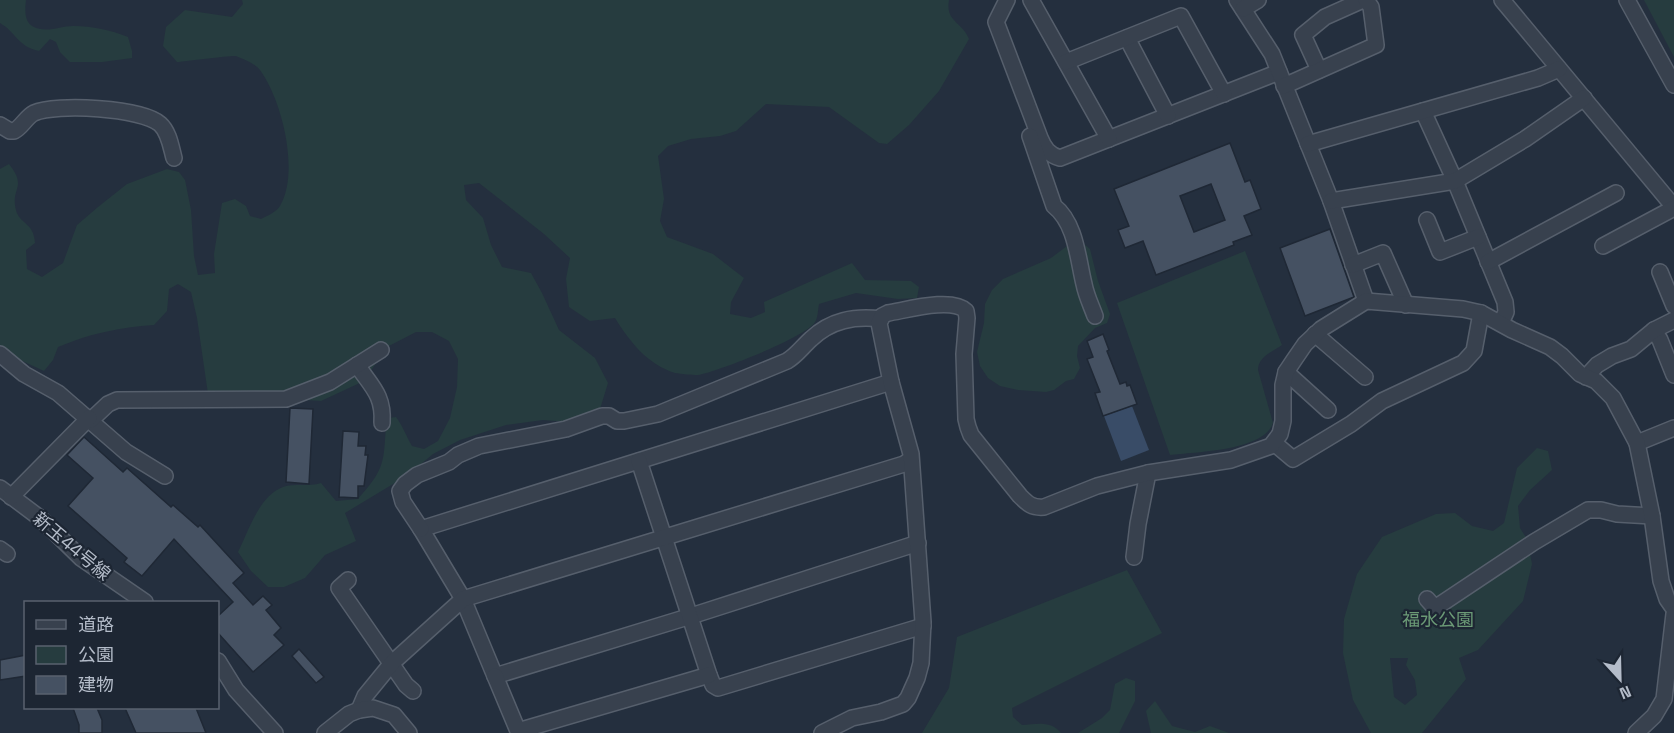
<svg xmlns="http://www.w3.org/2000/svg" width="1674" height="733" viewBox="0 0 1674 733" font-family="'Space Grotesk','Noto Sans JP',sans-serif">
<rect width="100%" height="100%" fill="#242f3e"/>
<g fill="#263c3f" fill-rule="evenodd">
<path d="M0 0H26C25 8 24 21 32 26 46 34 60 26 73 26 93 26 110 30 128 37L132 51V58L102 62H70L60 52 56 42 50 39 39 51C17 46 17 33 0 23Z"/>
<path d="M242 0H949C945 22 963 22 969 39L939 91 909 125 887 144 879 143 829 107 766 104 736 131 720 136 691 139 668 146 658 156 664 199 660 221 667 237 713 254 744 278 731 302 730 314 751 318 765 312 764 302 852 263 865 280 911 281 919 287 917 298 898 299 856 293 819 304C818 309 818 318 815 322 807 337 716 372 698 375 692 375 681 374 675 373 647 364 630 342 615 318L590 321 569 307 566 279 570 258 544 234 479 183 464 185 466 200 483 218 491 245 502 267 531 273 542 293 559 330 595 358 608 383 600 409 568 422 543 420 506 425 460 440 433 454 408 475 345 513 356 541 325 555 305 578 284 587H268L251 571 238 552C249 530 259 496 283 487 294 483 309 487 321 483L336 501 358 499C367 488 378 477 382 462 386 448 384 433 388 418L396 417C403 426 406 436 412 446L424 449 438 441 450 418 457 387 458 359 449 341 432 332H416L387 347 364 381 321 401 208 394 197 318 191 292 178 284 169 289 167 311 154 325C120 327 89 334 58 347L53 360 44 371 18 359 0 346V169L9 164C28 188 10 188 16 210 19 224 34 222 35 243L26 250 27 269 42 277 63 263 77 225 98 207 127 184 167 169 179 172 185 180 191 210 194 256 198 275 215 273 214 254 222 203 235 199 246 206 250 216 261 219C267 216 276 212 280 206 300 172 282 100 260 70 256 64 243 59 236 56 233 55 187 61 177 62L163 46 166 27 185 10 232 17 243 4Z"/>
<polygon points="1644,0 1674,0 1674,57"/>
<polygon points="1082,242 1090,249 1098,281 1110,314 1107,323 1095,328 1078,346 1077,356 1080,368 1074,379 1066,381 1054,390 1046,392 1018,390 1000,386 988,378 980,366 977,352 984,323 985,304 992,290 1003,279 1051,258 1067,246"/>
<path d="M1245 251 1282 345C1272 352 1258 357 1258 370L1273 423C1264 451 1195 452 1170 455L1117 303Z"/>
<path d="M1537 448 1548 451 1552 470 1530 490 1518 506 1520 528 1527 539 1532 564 1523 601 1478 650 1459 658 1466 679 1422 733H1371L1353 700 1343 653 1344 619 1357 574 1382 537 1436 514 1455 513 1472 526 1493 531 1504 523 1517 468ZM1390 658H1408L1406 665 1415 680 1417 695 1405 705 1394 697Z"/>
<path d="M1127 570 1162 633 1012 708 1013 717 1022 725C1036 724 1051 720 1061 733H922L949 688 957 637Z"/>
<polygon points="1126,678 1135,681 1135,701 1119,733 1078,733 1102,718 1110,710 1115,684"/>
<polygon points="1155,701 1172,726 1195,732 1210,726 1229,733 1151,733 1146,711"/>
</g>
<polygon fill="#394c67" points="1132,406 1149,450 1121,461 1104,416"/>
<g fill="#455162" stroke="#1f2835" stroke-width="1.5" fill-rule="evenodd">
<path d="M1230 143 1245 182 1250 180 1261 209 1244 216 1252 235 1233 242 1234 245 1156 275 1143 241 1125 248 1118 230 1129 226 1114 189ZM1211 184 1225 220 1194 232 1180 196Z"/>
<polygon points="1330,229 1354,297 1305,316 1280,248"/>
<polygon points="1103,334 1109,350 1107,351 1120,384 1126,382 1127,386 1130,385 1137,404 1103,416 1095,393 1100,392 1087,359 1093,357 1087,341"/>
<polygon points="290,408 313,409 309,484 286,482"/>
<polygon points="343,431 359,432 358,446 366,446 365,455 368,455 364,486 358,486 358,498 339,497"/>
<polygon points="84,437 123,472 127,468 171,507 173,505 198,527 200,525 244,573 233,583 253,605 263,596 272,605 266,610 281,628 274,635 284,645 253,672 218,633 218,616 233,602 174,539 142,576 124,562 127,558 68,506 93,478 67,455"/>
<polygon points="299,649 324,677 316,683 292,656"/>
<polygon points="26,655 26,676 0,680 0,660"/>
<polygon points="73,708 97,708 102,720 102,733 79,733 79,725"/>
<polygon points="125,708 196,708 206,733 136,733"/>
</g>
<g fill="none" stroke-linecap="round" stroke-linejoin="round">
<g stroke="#565f6c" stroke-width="18">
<g id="minor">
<path d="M1007 0 996 22 1040 138C1044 148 1049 155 1060 158L1279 72"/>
<polyline points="1031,0 1109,139"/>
<polyline points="1237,0 1272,54 1331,201 1366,301"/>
<polyline points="1502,0 1674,207"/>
<polyline points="1627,0 1674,85"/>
<polyline points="1243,9 1258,0"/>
<polyline points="1127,38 1168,116"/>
<polyline points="1066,62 1181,16 1224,94"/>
<polyline points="1319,70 1303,35 1325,17 1363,0"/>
<polyline points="1284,86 1376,45 1371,7 1366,0"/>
<polyline points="1423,111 1455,181 1505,302 1506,312 1501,323"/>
<path d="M0 125 10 131H14C22 127 26 117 34 113 56 103 142 108 160 124 169 132 171 147 174 158"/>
<path d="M1030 136 1054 206C1076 223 1078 260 1084 284 1086 295 1091 305 1095 316"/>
<polyline points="1308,144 1538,78 1559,69"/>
<polyline points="1331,201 1455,181 1525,139 1584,98"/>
<polyline points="1427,220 1440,252 1478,237"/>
<polyline points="1603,246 1674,208"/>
<polyline points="1488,262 1616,193"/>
<polyline points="1353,265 1383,253 1406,305"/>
<polyline points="1660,272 1674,306"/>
<polyline points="1654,330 1660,340 1674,375"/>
<polyline points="1315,334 1365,377"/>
<polyline points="0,354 24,374 58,393 126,452 165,476"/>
<path d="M357 365C371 386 384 395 382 423"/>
<polyline points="1286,372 1328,410"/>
<polyline points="1586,377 1597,365 1612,356 1631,349 1654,330 1674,320"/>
<polyline points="891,382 421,529 463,599 495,676 691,616 918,543"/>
<polyline points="91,420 108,404 117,400 286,399 330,382 381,350"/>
<polyline points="1274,443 1293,459 1351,424 1382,401 1463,363 1474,351 1481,313"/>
<polyline points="1637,443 1674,428"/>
<polyline points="639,461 709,675 713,685 718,688 923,626"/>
<polyline points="0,488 40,518 81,558 145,602"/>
<polyline points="11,497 89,418"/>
<path d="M421 529 403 502 400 491 405 484 417 475 449 462 458 455 479 446 566 429 602 416H609L617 421H624L658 414 787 361C797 355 802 347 811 339 831 320 854 316 881 319"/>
<polyline points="0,549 7,554"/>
<polyline points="1134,557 1138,524 1148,473"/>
<polyline points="348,580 339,588 406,685 413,691"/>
<polyline points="1427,599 1435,608 1534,542 1588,510 1601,510 1617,514 1652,516"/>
<polyline points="218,661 236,690 275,733"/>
<polyline points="495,676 518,731 709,675"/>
<polyline points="359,710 365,696 392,663 463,599 904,464 910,460"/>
<polyline points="325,733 349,714 359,710 373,708 394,715 409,733"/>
<path d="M822 733 852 718 881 712 903 704 908 698 917 678 921 663 923 622 911 454 891 382 879 323 882 316 888 313C907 310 952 297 966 311L967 318 964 354 966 419 968 427 971 435 1020 496C1028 504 1032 508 1044 507L1097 486 1148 473 1231 460 1271 446 1280 434 1283 421V385L1286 372 1294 360 1305 344 1321 329 1366 301 1463 309 1481 313 1512 330 1550 347 1562 356 1580 374 1596 381 1613 398 1637 443 1652 516 1661 581 1667 599 1674 609"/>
<polyline points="1636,733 1654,716 1664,699 1674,614"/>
</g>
</g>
<use href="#minor" stroke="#38414e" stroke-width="15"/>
</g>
<g text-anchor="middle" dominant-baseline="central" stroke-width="4.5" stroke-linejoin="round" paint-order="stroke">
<g font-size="18" fill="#b4bcc9" stroke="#1d2633">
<text transform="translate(72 546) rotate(40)">新玉44号線</text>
</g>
<g font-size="18" fill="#6b9a76" stroke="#1d2633">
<text x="1438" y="619">福水公園</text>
</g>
</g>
<rect x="24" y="601" width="195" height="108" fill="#1d2633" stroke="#59626f" stroke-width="1.5"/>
<rect x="36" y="620" width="30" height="9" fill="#38414e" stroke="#59626f" stroke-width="1.5"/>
<text x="78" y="631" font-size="18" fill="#b4bcc9">道路</text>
<rect x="36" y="646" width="30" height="18" fill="#263c3f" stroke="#59626f" stroke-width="1.5"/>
<text x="78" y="661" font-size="18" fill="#b4bcc9">公園</text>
<rect x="36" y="676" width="30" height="18" fill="#455162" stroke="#59626f" stroke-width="1.5"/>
<text x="78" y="691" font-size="18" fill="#b4bcc9">建物</text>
<g transform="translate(1620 679) rotate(158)" stroke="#1d2633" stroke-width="4.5" paint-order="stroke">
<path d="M0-4.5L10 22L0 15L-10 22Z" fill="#b4bcc9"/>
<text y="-9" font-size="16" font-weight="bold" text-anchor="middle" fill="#b4bcc9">N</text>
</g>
</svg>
